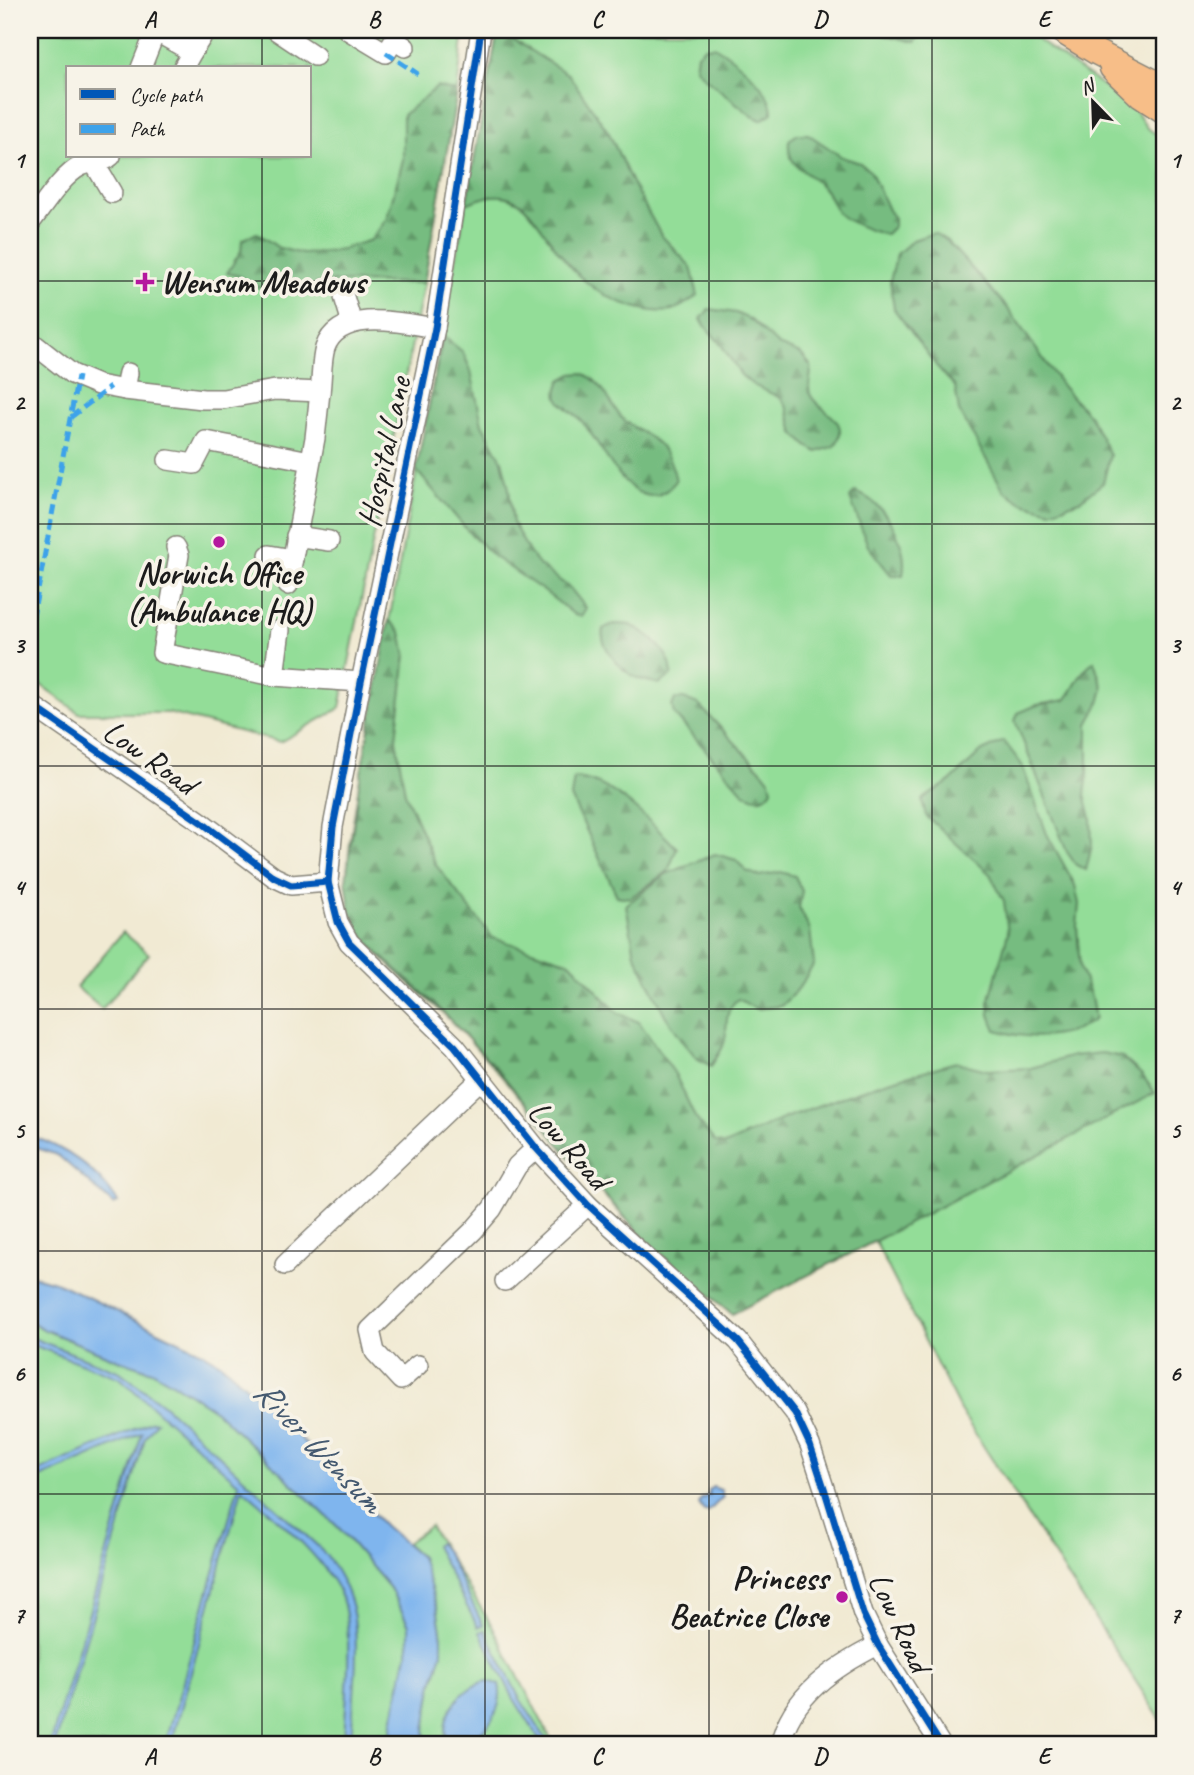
<svg xmlns="http://www.w3.org/2000/svg" width="1194" height="1775" viewBox="0 0 1194 1775" font-family="Caveat,sans-serif">
<defs>
<pattern id="forest-firs" width="22" height="20" patternUnits="userSpaceOnUse" patternTransform="scale(1.75)"><rect width="22" height="20" fill="#76bc80"/><path d="M5 1l3.5 6h-7zM16 11l3.5 6h-7z" fill="#609868"/></pattern>
</defs>
<rect width="100%" height="100%" fill="#f7f3e8"/>
<filter id="ink" filterUnits="userSpaceOnUse"><feTurbulence type="fractalNoise" baseFrequency=".0143" numOctaves="2"/><feDisplacementMap in="SourceGraphic" scale="14" xChannelSelector="R" yChannelSelector="G"/><feConvolveMatrix kernelMatrix="1 2 1 2 8 2 1 2 1" color-interpolation-filters="sRGB"/></filter>
<filter id="wash" filterUnits="userSpaceOnUse"><feTurbulence type="fractalNoise" baseFrequency=".00686" numOctaves="4" result="noise"/><feDisplacementMap in="SourceGraphic" scale="28" xChannelSelector="R" yChannelSelector="G"/><feGaussianBlur stdDeviation="1.57" result="paint"/><feColorMatrix in="noise" values="0 0 0 0 0 0 0 0 0 0 0 0 0 0 0 0 0 1.4 0 .05"/><feComposite in="paint" operator="in"/></filter>
<g filter="url(#wash)">
<rect width="100%" height="100%" fill="#f1ead3"/>
<g fill="#93dd98" stroke="#587c5a" stroke-width="2" fill-rule="evenodd">
<path d="M30 30H464L457 92 424 283 340 708 280 742 168 713H79L30 677ZM68 68H310V156H68Z"/>
<path d="M498 30H1023L1133 107 1147 128 1164 139V1725L960 1410 875 1241 732 1314C704 1290 673 1267 647 1241 578 1172 521 1093 453 1023 431 1000 366 951 356 926 338 881 353 830 359 784Z"/>
<polygon points="123,932 149,954 102,1009 76,987"/>
<polygon points="30,1321 45,1330 116,1359 152,1371 186,1391 216,1411 339,1528 390,1588 409,1625 409,1645 392,1722 390,1745 30,1745"/>
<polygon points="430,1526 492,1626 554,1745 424,1745 425,1730 432,1686 442,1652 442,1638 437,1607 421,1557 406,1543"/>
</g>
<g fill="url(#forest-firs)" stroke="#496c4e" stroke-width="2">
<path d="M498 30 569 75 609 133 632 183 661 235 691 267 698 295C674 314 663 315 634 307 591 295 570 269 545 233 538 223 528 207 517 201 499 191 484 197 466 204Z"/>
<polygon points="877,30 924,30 915,42 883,34"/>
<path d="M714 46C735 58 772 88 772 113L761 120 752 116 704 77 695 67 697 54 705 47Z"/>
<polygon points="437,87 457,92 424,283 325,282 288,292 253,286 239,276 227,273 241,251 242,240 257,233 279,248 303,254 336,251 371,240 387,218 403,160 403,115"/>
<path d="M798 134H808L842 157 860 163 871 172 888 210 894 218V226L886 234C876 234 843 220 838 213 833 206 830 196 824 189 808 170 786 169 789 140Z"/>
<polygon points="934,233 947,241 1006,306 1063,387 1090,416 1110,455 1103,483 1079,501 1051,511 1023,503 1004,491 959,411 955,386 941,372 894,309 890,281 897,254 913,240"/>
<path d="M709 309 736 313 751 320 778 345 801 354 811 366C812 374 807 387 810 394 818 413 853 417 835 446L817 452 807 446 794 433 787 408 781 398 753 385 741 375 720 343 704 325 701 319Z"/>
<polygon points="443,336 463,352 471,371 482,424 502,460 509,489 513,523 529,552 540,566 570,588 586,608 582,616 575,615 545,592 493,556 467,530 416,470"/>
<path d="M582 373C603 381 608 401 621 417 633 430 650 434 661 447 669 457 674 469 676 481 638 529 605 449 584 424 578 415 566 409 560 401 555 394 558 387 561 380L572 374Z"/>
<path d="M855 492C885 502 909 544 903 575H891L868 546 850 498Z"/>
<polygon points="389,620 401,632 406,655 396,739 405,793 436,865 493,938 570,962 618,1013 639,1022 675,1074 695,1117 715,1142 725,1145 787,1117 828,1102 885,1082 956,1062 987,1070 1031,1068 1073,1056 1102,1053 1122,1057 1142,1075 1155,1093 875,1241 732,1314 648,1242 567,1154 498,1070 435,1004 378,953 358,930 350,911 346,880 359,784"/>
<path d="M613 624C618 624 625 624 630 625 648 632 675 656 671 676L659 684C652 682 644 681 637 678 621 671 599 646 603 629Z"/>
<path d="M1094 661 1103 688 1099 704 1088 724V774L1085 794 1091 818 1092 845 1086 870 1076 865 1067 852 1015 721 1018 713 1037 705 1065 700C1078 685 1077 674 1094 661Z"/>
<path d="M675 699H685L698 704 763 772 770 781 772 789C764 803 754 799 743 792L674 714 672 706Z"/>
<path d="M1004 741 1022 765 1047 834 1075 885 1079 904 1077 926 1080 968 1091 997 1095 1019C1067 1041 1028 1040 996 1030L990 1015 989 1002 1008 933 1004 901 990 874 926 816 922 800 953 779 982 751Z"/>
<path d="M574 778C612 779 651 823 677 848L668 871 630 898 617 896 571 797Z"/>
<path d="M715 854 736 860 746 871 759 876 781 872 795 876 802 891 799 907 810 930 814 964 798 989 781 1006 756 1009 738 999C721 1012 730 1029 723 1046 720 1053 715 1060 711 1066L698 1059 685 1044 665 1015 635 954 626 905 666 874Z"/>
</g>
<g fill="#7fb5ee" stroke="#4e6885" stroke-width="2">
<path d="M30 1136C66 1147 97 1170 118 1202L114 1205 60 1157C50 1151 40 1151 30 1145Z"/>
<polygon points="30,1275 58,1283 202,1352 222,1364 276,1413 385,1526 421,1557 437,1607 442,1638 442,1652 432,1686 425,1730 424,1745 390,1745 392,1722 409,1645 409,1625 390,1588 339,1528 216,1411 186,1391 152,1371 116,1359 45,1330 30,1321"/>
<path d="M30 1337 120 1372 164 1405 322 1550C335 1567 347 1587 352 1608 361 1644 352 1707 351 1745H344C345 1705 353 1642 344 1605 335 1566 272 1514 242 1488L171 1745H165L239 1484 120 1378 30 1344Z"/>
<polygon points="152,1421 156,1422 145,1438 55,1745 50,1745 142,1433 40,1478 30,1511 30,1494 34,1481 30,1482 30,1475"/>
<polygon points="713,1487 721,1490 723,1497 709,1511 704,1511 699,1504 701,1499 709,1495 709,1490"/>
<polygon points="439,1543 447,1553 483,1625 478,1627 435,1546"/>
<polygon points="485,1630 520,1699 550,1745 543,1745 514,1699 480,1632"/>
<path d="M487 1681 499 1684C506 1714 477 1745 449 1745 435 1719 462 1686 487 1681Z"/>
</g>
</g>
<g filter="url(#ink)">
<g fill="none" stroke-linecap="round" stroke-linejoin="round">
<g stroke="#868378" stroke-width="22">
<g id="minor">
<polyline points="276,30 315,56"/>
<polyline points="348,30 386,53 394,40 405,47"/>
<polyline points="481,30 435,328 361,682 333,827 328,882 338,922 349,942 455,1046 536,1148 588,1205 738,1341 795,1413 810,1445 825,1491 863,1614 878,1645 941,1745"/>
<polyline points="155,31 192,52 206,30"/>
<polyline points="141,68 156,30"/>
<polyline points="183,68 192,52"/>
<polyline points="94,163 112,193"/>
<path d="M30 223C43 207 62 175 81 166 91 161 103 164 111 156"/>
<polyline points="344,297 352,323"/>
<path d="M30 341 72 374 98 385 125 390 203 399H223L275 390 320 392C322 379 321 361 325 348 339 307 404 323 435 328"/>
<polyline points="125,390 128,373"/>
<polyline points="168,460 194,464 206,441 310,461"/>
<polyline points="296,536 329,541"/>
<polyline points="176,547 179,555 162,653 274,676 361,682"/>
<polyline points="269,555 293,559"/>
<polyline points="288,585 315,438 320,392"/>
<polyline points="274,676 280,630"/>
<polyline points="30,704 201,822 274,877 291,885 328,882"/>
<polyline points="285,1265 481,1079"/>
<polyline points="505,1281 588,1205"/>
<polyline points="418,1365 401,1380 375,1352 370,1330 473,1231 492,1209 517,1166 536,1148"/>
<path d="M780 1745C791 1695 836 1666 878 1645"/>
</g>
</g>
<g stroke="#868378" stroke-width="27">
<g id="major">
<polyline points="1060,30 1096,52 1164,87"/>
<polyline points="1112,68 1141,96 1164,111"/>
</g>
</g>
<use href="#minor" stroke="#fff" stroke-width="19"/>
<use href="#major" stroke="#f7be88" stroke-width="24"/>
<g stroke="#3da2ea" stroke-width="5" stroke-dasharray="10 5" stroke-linecap="butt">
<polyline points="386,53 418,74"/>
<polyline points="71,417 110,387"/>
<polyline points="30,633 78,376"/>
</g>
<g stroke="#f7f3e8" stroke-width="11">
<g id="cycleway">
<polyline points="481,30 435,328 361,682 333,827 328,882 338,922 349,942 455,1046 536,1148 588,1205 738,1341 795,1413 810,1445 825,1491 863,1614 878,1645 941,1745"/>
<polyline points="30,704 201,822 274,877 291,885 328,882"/>
</g>
</g>
<use href="#cycleway" stroke="#0057b8" stroke-width="7"/>
</g>
</g>
<path fill="none" stroke="#1c1c1c" stroke-width="2" stroke-opacity="0.55" d="M262 30V68M485 30V1745M709 30V1745M932 30V1745M262 156V1745M30 281H1164M30 524H1164M30 766H1164M30 1009H1164M30 1251H1164M30 1494H1164"/>
<g fill="#b5179e" stroke="#f7f3e8" stroke-width="2.5">
<path d="M141.5 271.5h7v7h7v7h-7v7h-7v-7h-7v-7h7z"/>
<circle cx="219" cy="542" r="7"/>
<circle cx="842" cy="1597" r="7"/>
</g>
<g text-anchor="middle" dominant-baseline="central" stroke-width="7" stroke-linejoin="round" paint-order="stroke">
<g font-size="33" font-weight="bold" fill="#1c1c1c" stroke="#f7f3e8" text-anchor="start">
<text x="161" y="282">Wensum Meadows</text>
<text x="219" y="573" text-anchor="middle">Norwich Office<tspan x="219" dy="38">(Ambulance HQ)</tspan></text>
<text x="828" y="1578" text-anchor="end">Princess<tspan x="828" dy="38">Beatrice Close</tspan></text>
</g>
<g font-size="33" fill="#1c1c1c" stroke="#f7f3e8">
<text transform="translate(384 452) rotate(-78)">Hospital Lane</text>
<text transform="translate(150 757) rotate(35)">Low Road</text>
<text transform="translate(569 1145) rotate(49)">Low Road</text>
<text transform="translate(900 1622) rotate(65)">Low Road</text>
</g>
<g font-size="35" font-style="italic" fill="#445970" stroke="#f7f3e8">
<text transform="translate(319 1446) rotate(46)">River Wensum</text>
</g>
</g>
<rect width="1194" height="1775" fill="none" stroke="#f7f3e8" stroke-width="77"/>
<rect x="66" y="66" width="245" height="91" fill="#f7f3e8" stroke="#9f9d96" stroke-width="2"/>
<rect x="80" y="89" width="35" height="10" fill="#0057b8" stroke="#9f9d96" stroke-width="2"/>
<text x="130" y="102" font-size="21" fill="#1c1c1c">Cycle path</text>
<rect x="80" y="124" width="35" height="10" fill="#3da2ea" stroke="#9f9d96" stroke-width="2"/>
<text x="130" y="136" font-size="21" fill="#1c1c1c">Path</text>
<g transform="translate(1093 102) rotate(337)" stroke="#f7f3e8" stroke-width="5" paint-order="stroke">
<path d="M0-5L12 26L0 18L-12 26Z" fill="#1c1c1c"/>
<text y="-10" font-size="19" font-weight="bold" text-anchor="middle" fill="#1c1c1c">N</text>
</g>
<rect x="38" y="38" width="1118" height="1698" fill="none" stroke="#1c1c1c" stroke-width="2.5"/>
<g font-size="23" text-anchor="middle" font-weight="bold" fill="#1c1c1c">
<text x="150" y="27">A</text>
<text x="374" y="27">B</text>
<text x="597" y="27">C</text>
<text x="820" y="27">D</text>
<text x="1044" y="27">E</text>
<text x="19" y="168">1</text>
<text x="1175" y="168">1</text>
<text x="19" y="410">2</text>
<text x="1175" y="410">2</text>
<text x="19" y="653">3</text>
<text x="1175" y="653">3</text>
<text x="19" y="895">4</text>
<text x="1175" y="895">4</text>
<text x="19" y="1138">5</text>
<text x="1175" y="1138">5</text>
<text x="19" y="1381">6</text>
<text x="1175" y="1381">6</text>
<text x="19" y="1623">7</text>
<text x="1175" y="1623">7</text>
<text x="150" y="1764">A</text>
<text x="374" y="1764">B</text>
<text x="597" y="1764">C</text>
<text x="820" y="1764">D</text>
<text x="1044" y="1764">E</text>
</g>
</svg>
